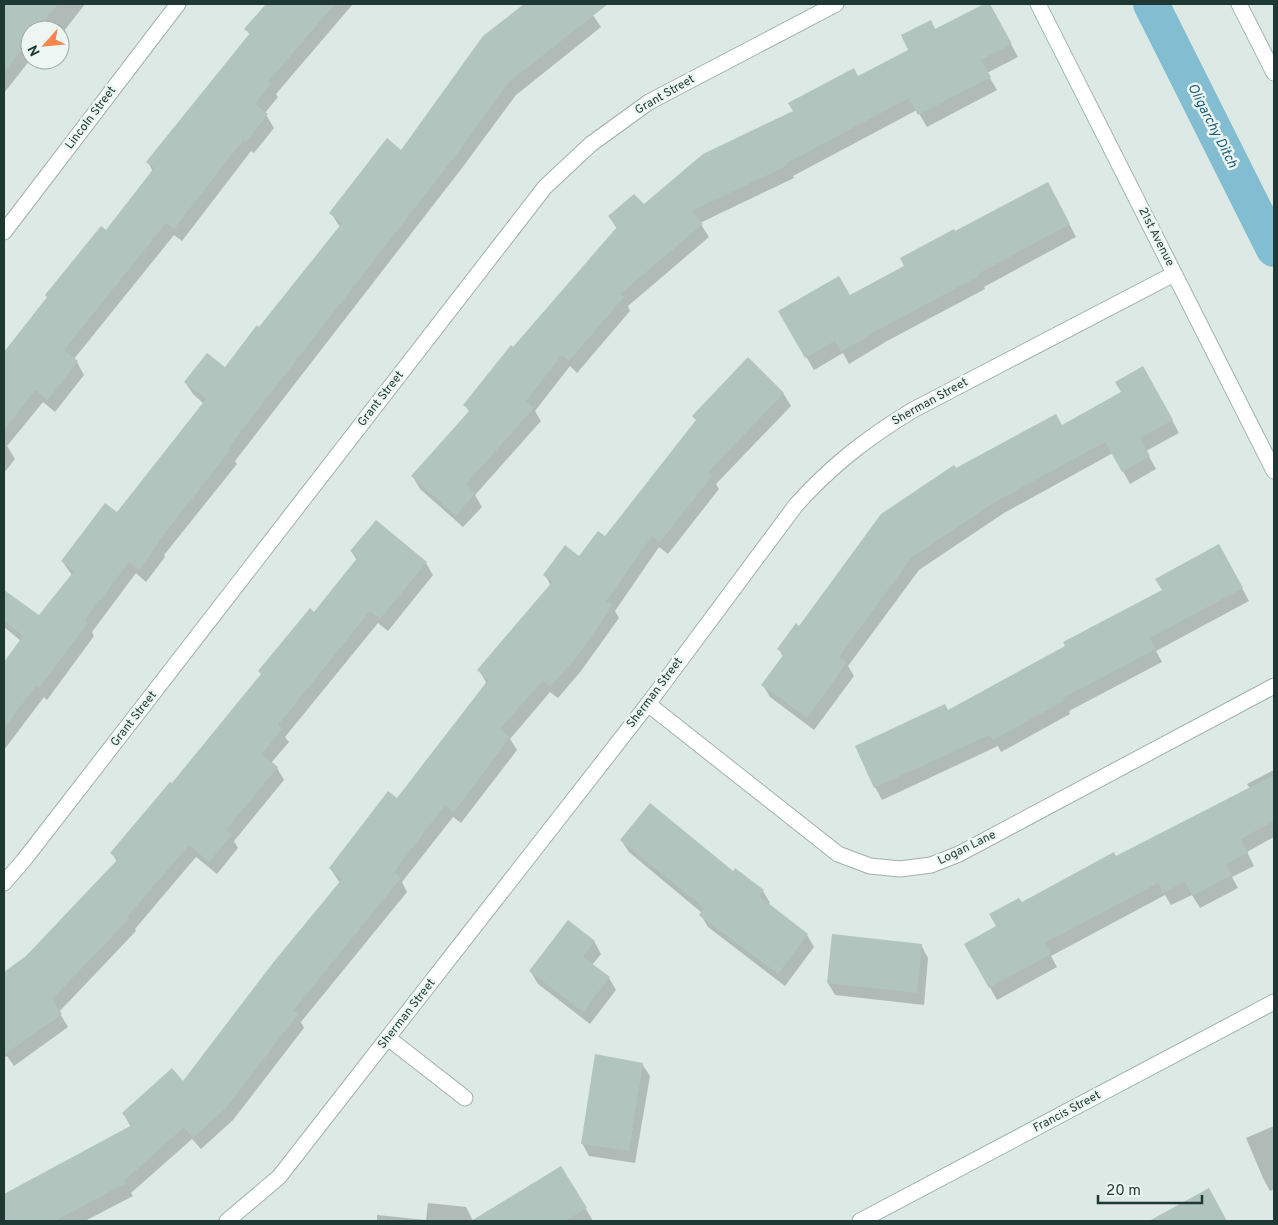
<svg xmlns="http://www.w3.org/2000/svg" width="1278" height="1225" viewBox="0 0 1278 1225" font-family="Overpass,sans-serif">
<rect width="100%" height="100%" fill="#dde9e5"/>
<g fill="#0003">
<polygon points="11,4 85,4 60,36 60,30 30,30 30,60 4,93 4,13"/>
<polygon points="267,4 353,4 276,94 278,97 265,113 274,128 254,153 251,151 182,241 174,235 74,359 77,362 84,375 55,412 43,402 7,446 15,459 4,473 4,354 48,298 106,232 153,172 148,162 250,35 246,29"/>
<polygon points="527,4 585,4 601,27 516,95 462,168 235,461 237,464 164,555 165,557 146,582 136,573 92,632 94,636 47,700 44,697 4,750 4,663 21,641 4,627 4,592 39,617 72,575 62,561 117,513 204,404 193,394 185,382 225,369 260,329 340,227 331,213 402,151 484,37"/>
<polygon points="986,4 989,4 1018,57 987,73 997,90 927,127 917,110 793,176 794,178 700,223 709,237 628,306 630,311 577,373 570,366 535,411 541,421 475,495 482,507 463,527 420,489 413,477 470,413 465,405 617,229 609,216 644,206 794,112 910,51 935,30"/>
<polygon points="1055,196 1076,237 984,287 985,289 887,341 849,364 843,353 814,370 780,312 850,297 905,266 954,233"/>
<polygon points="1143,367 1179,433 1146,451 1156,469 1130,484 1113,453 1004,513 919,570 848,666 854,676 814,730 770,697 763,685 783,657 779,649 956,470 1062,426 1122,393"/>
<polygon points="783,393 791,406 716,484 719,489 668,554 659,547 615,611 619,618 581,671 558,698 550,692 510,739 517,750 461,823 453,817 402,882 407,892 301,1022 304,1028 233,1120 201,1149 192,1139 131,1193 133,1196 85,1221 4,1221 4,1195 131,1127 123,1113 184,1083 340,883 330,868 398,800 487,684 479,670 551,586 545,575 580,558"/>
<polygon points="1219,546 1249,601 1156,651 1162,662 1069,711 1070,714 1001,752 998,746 882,800 875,787 948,711 1067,647 1163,590"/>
<polygon points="351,551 426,563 433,575 388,631 378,623 285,737 289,742 271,763 277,768 284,780 234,841 238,848 217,874 196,857 135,929 136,931 59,1012 68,1027 14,1066 7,1056 4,1058 4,990 6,988 4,984 4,973 27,957 117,862 112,853 172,785 357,560"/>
<polygon points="1274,770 1274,837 1247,852 1254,866 1232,877 1238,888 1200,908 1192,895 1171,905 1165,895 1051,956 1057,967 997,1000 966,945 998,927 1021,904 1116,858 1250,789 1247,784"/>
<polygon points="621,840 733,872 763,891 770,903 768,905 807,935 814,947 785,986 708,927 701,915 702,913 629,852"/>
<polygon points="594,941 601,954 592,965 609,978 616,990 590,1024 538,984 531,972"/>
<polygon points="921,945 928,958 924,1005 835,995 828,983"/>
<polygon points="642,1064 650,1076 635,1163 589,1156 582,1143"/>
<polygon points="1274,1126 1274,1189 1270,1191 1263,1178 1246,1138"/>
<polygon points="1209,1190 1226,1221 1172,1221 1167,1213"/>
<polygon points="428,1203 466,1207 473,1221 377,1221 377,1215 426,1220"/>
<polygon points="495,1208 586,1209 593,1221 502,1221"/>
</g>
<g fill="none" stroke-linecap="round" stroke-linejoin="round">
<polyline stroke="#82bdd1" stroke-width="36" points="1151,4 1274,249"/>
</g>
<g fill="#b2c4be">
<polygon points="4,4 58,4 37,30 30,30 30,39 4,72"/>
<polygon points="266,4 335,4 268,82 271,84 255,104 268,114 246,142 243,140 174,229 166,223 64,350 78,361 48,400 35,390 4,430 4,352 47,297 45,295 101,226 106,230 154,168 146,162 250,33 244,29"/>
<polygon points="524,4 608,4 509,82 456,155 228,448 230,450 158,542 159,543 139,570 129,562 85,620 88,623 39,688 36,686 4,728 4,662 23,636 4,621 4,590 39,615 74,571 61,561 105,503 117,512 206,399 184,382 207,353 225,367 257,325 259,327 342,223 329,213 387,138 401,150 483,36"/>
<polygon points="984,4 990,4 1012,44 981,60 991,77 918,115 909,98 787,163 788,165 692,211 703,224 620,294 624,297 569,361 562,355 526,401 534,408 466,484 475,493 456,516 411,476 470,410 463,405 511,345 513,347 617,227 608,216 634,194 644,204 703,154 793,111 788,103 854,68 858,76 908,50 901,35 931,20 935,29"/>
<polygon points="1048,182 1070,224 978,274 979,276 880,329 841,352 835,341 805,358 778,311 839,276 850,295 904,266 900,258 954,229 955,231"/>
<polygon points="748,357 784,393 708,472 712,476 660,542 652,536 606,601 613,605 575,659 550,687 543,680 500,729 510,737 454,812 445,805 394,872 401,878 293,1011 298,1014 226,1108 193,1138 184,1127 125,1180 126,1183 55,1221 4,1221 4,1194 132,1125 122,1113 172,1068 183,1081 272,964 342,879 329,868 388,791 397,798 488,680 477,670 552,582 543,575 565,545 579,556 598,531 605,536 696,420 692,416"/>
<polygon points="1143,366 1173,420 1140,438 1150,456 1122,472 1105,442 997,501 912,557 839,657 847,662 807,718 761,685 784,654 777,649 796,623 799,626 881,514 954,465 956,468 1056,414 1062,425 1121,392 1115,382"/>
<polygon points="376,520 427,562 380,619 370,611 278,725 282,729 262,754 278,767 226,830 232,835 209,862 189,845 128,916 130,918 52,999 62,1014 4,1055 4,972 26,956 118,859 110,853 170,782 172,783 261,674 258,671 310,608 314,612 358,557 350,551"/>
<polygon points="1219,544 1243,588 1150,638 1156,649 1063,698 1064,701 993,740 990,735 874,788 855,746 945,704 948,710 1065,646 1063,642 1162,590 1155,579"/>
<polygon points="1274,775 1274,821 1241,839 1248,853 1226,864 1232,875 1192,896 1185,882 1163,893 1158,883 1045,943 1051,954 989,988 964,944 996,926 989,914 1019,898 1022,902 1114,852 1116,856"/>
<polygon points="650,803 733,871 735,868 764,890 759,896 808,934 778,974 699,915 704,908 620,840"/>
<polygon points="568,920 595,941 583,957 610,977 583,1012 529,971"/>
<polygon points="832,934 922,944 917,993 827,983"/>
<polygon points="595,1054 643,1063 629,1151 581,1144"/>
<polygon points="561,1166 587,1208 565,1221 471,1221"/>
<polygon points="1209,1188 1227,1221 1149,1221"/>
</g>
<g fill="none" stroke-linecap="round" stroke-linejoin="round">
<g stroke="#a0b1ac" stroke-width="17">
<g id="street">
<polyline points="4,232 178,4"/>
<polyline points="648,704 838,854 870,866 900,869 931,865 959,854 1274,686"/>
<polyline points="4,883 24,860 545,187 591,144 649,102 836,4"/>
<polyline points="388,1038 465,1098"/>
<path d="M227 1221 279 1177 648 704 796 505C832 465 867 438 913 410L1174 274"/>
</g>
</g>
<g stroke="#9cb5ae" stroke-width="17">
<g id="secondary">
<polyline points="1038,4 1274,471"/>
<polyline points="1239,4 1274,73"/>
<polyline points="860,1221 1274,1002"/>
</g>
</g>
<use href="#street" stroke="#fff" stroke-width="15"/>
<use href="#secondary" stroke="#fff" stroke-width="15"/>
</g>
<g text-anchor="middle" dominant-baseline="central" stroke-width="5" stroke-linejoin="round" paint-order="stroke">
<g font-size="12" fill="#1e3934" stroke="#edf6f2">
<text transform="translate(665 95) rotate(-30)">Grant Street</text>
<text transform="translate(91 118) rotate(-53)">Lincoln Street</text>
<text transform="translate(1156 237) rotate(63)">21st Avenue</text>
<text transform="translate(381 399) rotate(-52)">Grant Street</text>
<text transform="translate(930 402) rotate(-29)">Sherman Street</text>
<text transform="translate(655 693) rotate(-53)">Sherman Street</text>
<text transform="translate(134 719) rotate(-52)">Grant Street</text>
<text transform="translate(967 848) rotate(-26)">Logan Lane</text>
<text transform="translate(407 1014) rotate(-52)">Sherman Street</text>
<text transform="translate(1067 1112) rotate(-28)">Francis Street</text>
</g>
<g font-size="14" font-style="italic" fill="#185d75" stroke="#edf6f2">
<text transform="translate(1212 126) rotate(63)">Oligarchy Ditch</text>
</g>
</g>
<rect width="1278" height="1225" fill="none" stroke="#1e3934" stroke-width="10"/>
<g transform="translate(45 45) rotate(243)"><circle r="24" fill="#edf6f2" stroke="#9aaaa6"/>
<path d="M0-4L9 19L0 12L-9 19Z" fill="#f5874f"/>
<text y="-8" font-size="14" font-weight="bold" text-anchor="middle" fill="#1e3934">N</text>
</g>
<path d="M1098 1195v8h104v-8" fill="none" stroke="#1e3934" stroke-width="2.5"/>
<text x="1106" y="1195" font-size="15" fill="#1e3934" stroke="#edf6f2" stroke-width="4" paint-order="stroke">20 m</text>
</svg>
